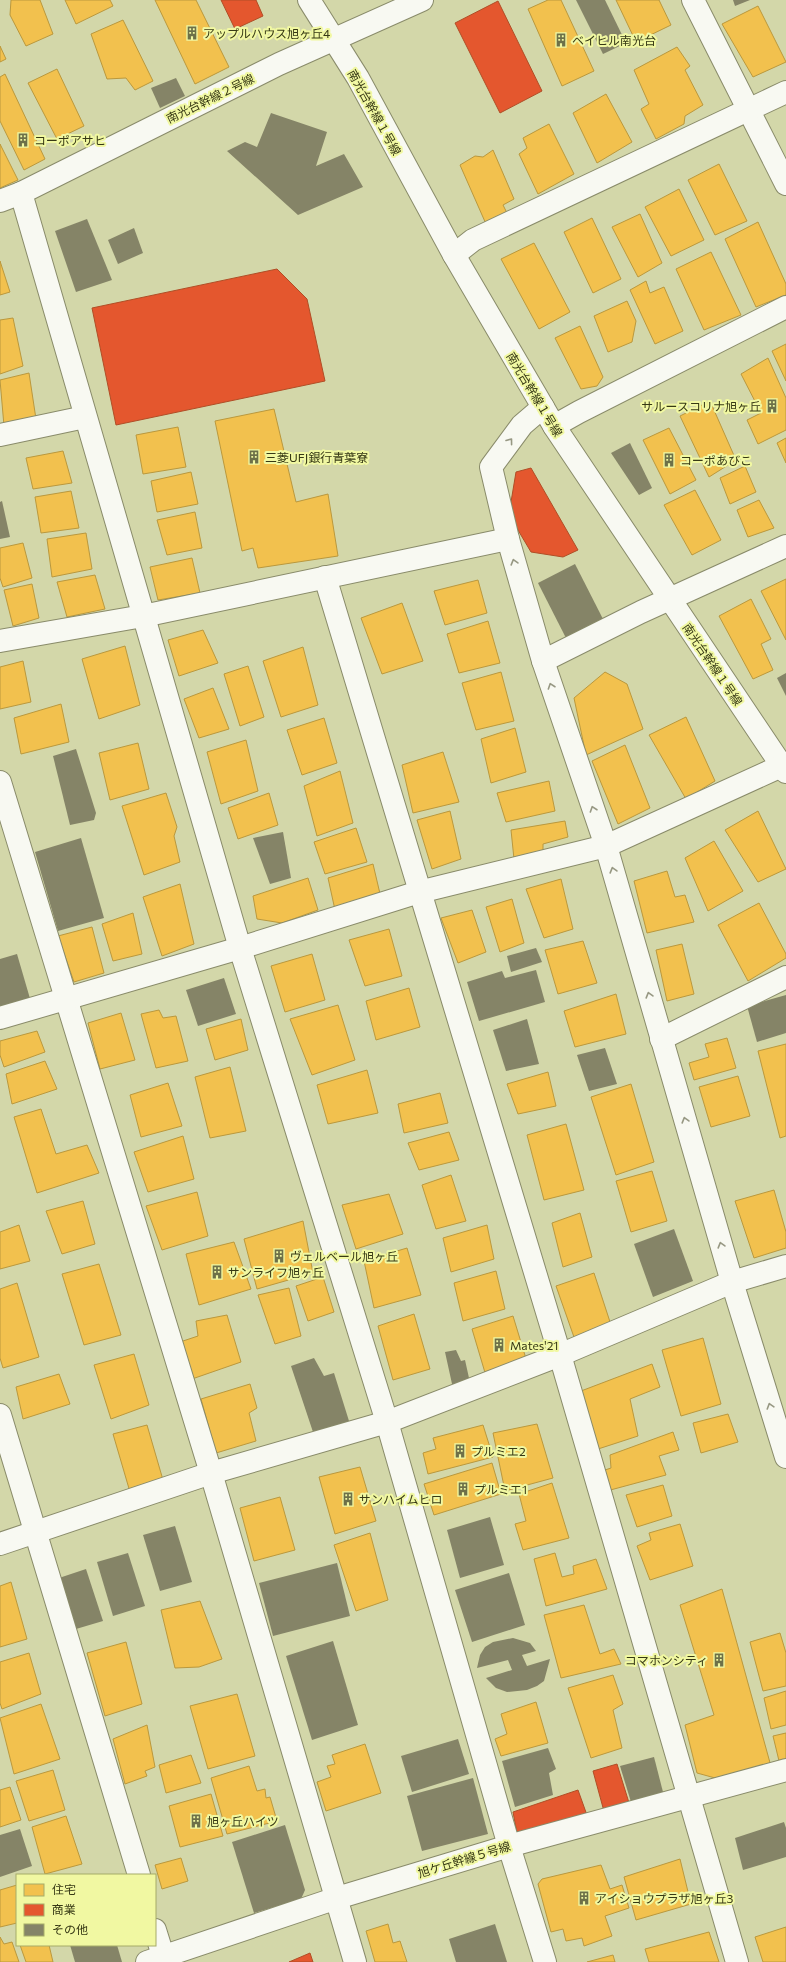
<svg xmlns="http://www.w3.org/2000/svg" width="786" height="1962" viewBox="0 0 786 1962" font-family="Commissioner,'Noto Sans JP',sans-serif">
<rect width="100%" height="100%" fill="#d3d7a9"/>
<g fill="#f2c14e" stroke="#ba983d">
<polygon points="11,0 40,0 53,34 26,46 10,15"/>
<polygon points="65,0 110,0 113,6 76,24"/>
<polygon points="155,0 196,0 229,67 195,84"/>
<polygon points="548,0 561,0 594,71 562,86 528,9"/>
<polygon points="616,0 659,0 671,25 636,42"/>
<polygon points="758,6 786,62 753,77 722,24"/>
<polygon points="123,20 153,81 135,90 126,78 107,79 91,34"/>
<polygon points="0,46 6,59 0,62"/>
<polygon points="677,47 690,66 685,70 703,105 685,116 684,124 656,139 641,109 649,104 634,70"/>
<polygon points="57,69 84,126 57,139 28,83"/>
<polygon points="5,74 45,159 24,170 0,121 0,77"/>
<polygon points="606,94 632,142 597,163 573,113"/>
<polygon points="549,124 574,174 538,194 519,154 527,148 523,138"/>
<polygon points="0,144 18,180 0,188"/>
<polygon points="493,150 514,199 503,205 507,213 486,224 460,165 475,156 483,157"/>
<polygon points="719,164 747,221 715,235 688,180"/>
<polygon points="679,189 704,240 671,256 645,207"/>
<polygon points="640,214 662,263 638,277 612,227"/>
<polygon points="592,218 621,279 593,293 564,232"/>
<polygon points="758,222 786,284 786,295 756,307 725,239"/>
<polygon points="534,243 570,312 539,329 501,259"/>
<polygon points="711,252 741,315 704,330 676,269"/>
<polygon points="0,261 10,292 0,295"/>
<polygon points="646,281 650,293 664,287 683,331 655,344 630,290"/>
<polygon points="627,301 636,321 632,342 608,352 594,316"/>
<polygon points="13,318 23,366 0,374 0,320"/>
<polygon points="580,326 603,377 597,386 581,389 555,338"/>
<polygon points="786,344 786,381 772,351"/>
<polygon points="768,358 786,398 786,430 758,444 747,420 761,413 741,374"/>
<polygon points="29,373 36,419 4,426 0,380"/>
<polygon points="710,401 736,460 709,477 680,416"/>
<polygon points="274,409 296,502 328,494 338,556 258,568 253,548 242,551 215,421"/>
<polygon points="178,427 186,467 143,474 136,435"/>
<polygon points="669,428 696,480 670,494 643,440"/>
<polygon points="786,438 786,463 777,443"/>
<polygon points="63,451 72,483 33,489 26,458"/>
<polygon points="745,466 756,492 730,504 720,478"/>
<polygon points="191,472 198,504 157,512 151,481"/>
<polygon points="695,490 721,540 692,555 664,505"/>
<polygon points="71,491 79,528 41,533 35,497"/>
<polygon points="759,500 774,528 748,537 737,510"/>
<polygon points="195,512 202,548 167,555 157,520"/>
<polygon points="86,533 92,569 52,577 47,539"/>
<polygon points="23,543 32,578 3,587 0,578 0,548"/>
<polygon points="192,558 200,593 158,600 150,567"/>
<polygon points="95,575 105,609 67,617 57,582"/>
<polygon points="786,579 786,640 761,591"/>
<polygon points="478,580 487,613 445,625 434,591"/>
<polygon points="32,584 39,618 13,626 4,590"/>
<polygon points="751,599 771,639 761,644 773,670 753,679 719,616"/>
<polygon points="402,603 423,661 382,674 361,618"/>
<polygon points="488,621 500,663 459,673 447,634"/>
<polygon points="203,630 218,663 179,676 168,640"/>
<polygon points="125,646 140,705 99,719 82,659"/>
<polygon points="303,647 318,705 281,717 263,661"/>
<polygon points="23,661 31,702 0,709 0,667"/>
<polygon points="248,666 264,717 240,726 224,674"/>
<polygon points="501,672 514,721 476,730 462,683"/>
<polygon points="605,672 627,684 643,729 586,755 574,698"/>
<polygon points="213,688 229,729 199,738 184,699"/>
<polygon points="61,704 69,742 21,754 14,718"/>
<polygon points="686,717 715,781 686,799 649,735"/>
<polygon points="324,718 337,763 302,775 287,730"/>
<polygon points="515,728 526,772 491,783 481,739"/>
<polygon points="246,740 258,791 221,804 207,752"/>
<polygon points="138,743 149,789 110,800 99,753"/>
<polygon points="625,745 650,808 618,824 592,761"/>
<polygon points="443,752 459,802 413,813 402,765"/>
<polygon points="340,771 353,823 317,836 304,786"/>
<polygon points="549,781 555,811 506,822 497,793"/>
<polygon points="166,793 177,827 174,836 180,862 144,875 122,806"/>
<polygon points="269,793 278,825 238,839 228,808"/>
<polygon points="450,811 461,859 432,869 417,820"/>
<polygon points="758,811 786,869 758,882 725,830"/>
<polygon points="565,821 568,837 543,844 543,853 514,859 511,830"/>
<polygon points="356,828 367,862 325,874 314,842"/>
<polygon points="714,841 743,891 708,911 685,858"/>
<polygon points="373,864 381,898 335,910 328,878"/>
<polygon points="667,871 675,897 685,895 694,922 647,933 634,881"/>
<polygon points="308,878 318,910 282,923 257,919 253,896"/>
<polygon points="561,879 573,929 544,938 526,889"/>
<polygon points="180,884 194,944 162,956 143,897"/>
<polygon points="512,899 524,943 500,952 486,907"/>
<polygon points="759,903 786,954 786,958 748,981 718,925"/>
<polygon points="472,910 486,952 458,963 441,918"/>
<polygon points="133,913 142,954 113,961 102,924"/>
<polygon points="92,927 104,973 74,982 58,936"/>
<polygon points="389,929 402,976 365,986 349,940"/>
<polygon points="583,941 597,983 558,994 545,950"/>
<polygon points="682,944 694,994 667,1001 656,950"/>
<polygon points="312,954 325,1000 285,1012 271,966"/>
<polygon points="409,988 420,1027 376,1040 366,1001"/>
<polygon points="616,994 626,1034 575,1047 564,1011"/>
<polygon points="338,1005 355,1060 312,1075 290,1019"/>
<polygon points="159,1010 163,1018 176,1016 188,1061 156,1068 141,1014"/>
<polygon points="121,1013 135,1060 100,1069 88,1023"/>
<polygon points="241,1019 248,1050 215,1060 206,1029"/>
<polygon points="37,1031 45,1052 4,1067 0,1055 0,1041"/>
<polygon points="727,1038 736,1068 694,1080 689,1063 709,1057 705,1044"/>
<polygon points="786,1044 786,1136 780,1138 758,1051"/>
<polygon points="45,1061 57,1089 12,1104 6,1074"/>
<polygon points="230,1067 246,1131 210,1138 195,1077"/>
<polygon points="367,1070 378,1113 328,1124 317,1085"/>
<polygon points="548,1072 556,1106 518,1114 507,1084"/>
<polygon points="738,1076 750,1116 711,1127 699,1087"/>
<polygon points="168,1083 182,1126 141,1137 130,1095"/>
<polygon points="631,1084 654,1162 616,1175 591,1097"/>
<polygon points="440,1093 448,1123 404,1133 398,1104"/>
<polygon points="41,1109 56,1154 87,1145 99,1173 37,1193 14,1117"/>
<polygon points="566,1124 584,1190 544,1200 527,1135"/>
<polygon points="449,1132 459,1160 419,1170 408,1143"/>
<polygon points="183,1136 194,1179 148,1192 134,1152"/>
<polygon points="652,1171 667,1221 631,1232 616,1181"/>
<polygon points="451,1175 466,1221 436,1229 422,1185"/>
<polygon points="774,1190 786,1232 786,1248 754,1258 735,1201"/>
<polygon points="197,1192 208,1236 162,1250 146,1206"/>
<polygon points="389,1194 403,1234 356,1249 342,1205"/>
<polygon points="83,1201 95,1244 62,1254 46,1211"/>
<polygon points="580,1213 592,1257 563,1267 552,1223"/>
<polygon points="303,1221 313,1273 257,1289 244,1239"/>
<polygon points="19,1225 30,1261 0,1269 0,1232"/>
<polygon points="487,1225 494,1259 451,1272 443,1238"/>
<polygon points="234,1242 251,1289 199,1305 186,1254"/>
<polygon points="407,1248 421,1295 374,1308 364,1261"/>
<polygon points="99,1264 121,1335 84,1345 62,1274"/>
<polygon points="496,1271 505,1309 463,1321 454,1283"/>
<polygon points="594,1273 612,1328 575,1340 556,1286"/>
<polygon points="323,1277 334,1312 308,1321 296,1286"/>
<polygon points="17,1283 39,1357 3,1368 0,1358 0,1289"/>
<polygon points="289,1288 301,1336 275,1344 258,1295"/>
<polygon points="414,1314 430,1369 393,1380 378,1326"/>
<polygon points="227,1315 241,1362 192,1379 180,1342 198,1336 196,1321"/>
<polygon points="513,1316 527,1362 486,1376 472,1329"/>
<polygon points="703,1338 721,1404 681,1416 662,1350"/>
<polygon points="134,1354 149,1405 111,1419 94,1365"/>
<polygon points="652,1364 660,1387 630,1399 638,1436 595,1450 581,1391"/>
<polygon points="59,1374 70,1404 23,1419 16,1387"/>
<polygon points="250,1384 257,1408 249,1413 256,1441 216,1453 201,1399"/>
<polygon points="728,1414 738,1442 701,1453 693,1423"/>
<polygon points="537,1424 553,1478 505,1491 493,1433"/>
<polygon points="147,1425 163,1480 130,1492 113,1434"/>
<polygon points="483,1425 493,1457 428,1474 423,1453 436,1449 433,1438"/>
<polygon points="673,1432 679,1450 659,1456 666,1475 603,1492 599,1472 611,1468 610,1455"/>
<polygon points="492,1463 501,1494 434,1515 424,1484"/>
<polygon points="360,1467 376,1521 335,1534 319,1477"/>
<polygon points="552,1483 569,1538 523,1550 515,1524 526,1521 519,1494"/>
<polygon points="663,1485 672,1516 637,1527 626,1495"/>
<polygon points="280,1497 295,1550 254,1561 240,1508"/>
<polygon points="680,1524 693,1566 650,1580 637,1546 651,1540 649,1533"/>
<polygon points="370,1533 388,1600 356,1611 334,1545"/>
<polygon points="555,1553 562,1577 574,1574 573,1566 596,1559 607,1589 546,1606 534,1559"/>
<polygon points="11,1582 27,1639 0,1647 0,1586"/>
<polygon points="722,1589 772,1770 726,1781 697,1773 685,1725 714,1715 680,1605"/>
<polygon points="200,1601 222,1659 199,1667 175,1668 161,1610"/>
<polygon points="584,1605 600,1654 614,1649 621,1664 561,1678 544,1615"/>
<polygon points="780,1633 786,1653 786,1686 763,1691 750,1642"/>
<polygon points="126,1642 142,1704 105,1716 87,1653"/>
<polygon points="29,1653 41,1694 2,1709 0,1703 0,1662"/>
<polygon points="613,1675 623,1704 613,1710 622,1748 591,1758 568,1688"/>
<polygon points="786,1691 786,1725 771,1729 764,1698"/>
<polygon points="237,1694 255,1756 208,1769 190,1706"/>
<polygon points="536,1702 548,1743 501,1756 495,1739 507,1734 501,1714"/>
<polygon points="41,1704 60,1759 14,1774 0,1718"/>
<polygon points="147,1725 155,1767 145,1771 147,1776 125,1784 113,1739"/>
<polygon points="786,1733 786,1763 780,1765 773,1736"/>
<polygon points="365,1744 381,1793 326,1811 317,1782 331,1777 327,1766 335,1764 332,1755"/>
<polygon points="191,1755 201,1783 166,1793 159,1765"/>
<polygon points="249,1766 257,1791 265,1789 266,1798 270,1797 277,1821 227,1834 211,1778"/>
<polygon points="53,1770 65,1810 29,1821 16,1781"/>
<polygon points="10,1787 21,1820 0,1827 0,1790"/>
<polygon points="211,1794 223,1836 180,1847 169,1806"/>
<polygon points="66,1816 82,1864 45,1874 32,1827"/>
<polygon points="181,1858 188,1881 162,1889 155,1865"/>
<polygon points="680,1859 691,1904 636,1920 624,1877"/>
<polygon points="601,1865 610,1889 622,1885 629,1908 605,1916 612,1936 584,1946 582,1938 566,1941 563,1929 551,1932 538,1884 542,1879"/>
<polygon points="17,1885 17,1923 0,1927 0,1890"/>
<polygon points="388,1924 393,1943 400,1941 407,1962 375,1962 366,1931"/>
<polygon points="786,1927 786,1962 763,1962 755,1937"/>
<polygon points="709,1932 719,1962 649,1962 645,1949"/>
<polygon points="0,1937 4,1944 12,1942 19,1962 0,1962"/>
<polygon points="20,1945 49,1945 53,1962 26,1962"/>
<polygon points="613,1955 615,1962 587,1962"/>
</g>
<g fill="#e4572e" stroke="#b04e26">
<polygon points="221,0 256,0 263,16 235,29"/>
<polygon points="498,1 542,91 500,113 455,23"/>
<polygon points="277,269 307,299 325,381 116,425 92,308"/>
<polygon points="531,468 578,550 563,557 531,552 512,520 511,502 516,472"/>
<polygon points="617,1764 630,1806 605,1815 593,1771"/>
<polygon points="578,1790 588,1818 517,1833 513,1812"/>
<polygon points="310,1953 313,1962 289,1962"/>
</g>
<g fill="#858467">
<polygon points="576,0 605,0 626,43 603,54"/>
<polygon points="733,0 750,0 735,6"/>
<polygon points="176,78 185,96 160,108 151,88"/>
<polygon points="271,113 327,132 316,166 344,154 363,187 298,215 227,151 245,142 257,147"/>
<polygon points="87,219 112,280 76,292 55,231"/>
<polygon points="134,228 143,253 118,264 108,240"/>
<polygon points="630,443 652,488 639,495 611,453"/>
<polygon points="2,501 10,537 0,539 0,502"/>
<polygon points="575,564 604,621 567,640 538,583"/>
<polygon points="786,673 786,696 777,678"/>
<polygon points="76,749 96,813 94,820 70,825 53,756"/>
<polygon points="283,832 291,878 270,884 253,838"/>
<polygon points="81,838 104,918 58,931 35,852"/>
<polygon points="536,948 542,962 511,972 507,956"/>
<polygon points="17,954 31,1002 0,1011 0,959"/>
<polygon points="536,970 545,1002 479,1021 467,982 502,971 505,978"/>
<polygon points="224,978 236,1014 198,1026 186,990"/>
<polygon points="786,995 786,1033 757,1042 747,1006"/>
<polygon points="527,1019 539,1064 506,1071 493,1030"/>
<polygon points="605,1048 617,1084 589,1091 577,1055"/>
<polygon points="674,1229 693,1281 653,1297 634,1244"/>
<polygon points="456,1350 461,1361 465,1360 471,1387 454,1393 445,1352"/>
<polygon points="314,1358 324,1376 334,1373 349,1421 314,1435 291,1366"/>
<polygon points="490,1517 504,1565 460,1578 447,1530"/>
<polygon points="175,1526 192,1582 160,1591 143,1535"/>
<polygon points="128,1553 145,1606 113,1616 97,1562"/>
<polygon points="337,1563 350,1616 273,1636 259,1583"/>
<polygon points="86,1569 103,1621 76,1629 59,1578"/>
<polygon points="509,1573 525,1625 472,1642 455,1590"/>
<polygon points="513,1638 530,1643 536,1651 522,1655 527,1666 550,1659 544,1681 537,1686 527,1690 507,1692 496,1688 486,1678 512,1670 508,1660 477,1668 480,1655 485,1647 493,1642"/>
<polygon points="333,1641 358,1725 312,1740 286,1656"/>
<polygon points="458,1739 469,1774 412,1792 401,1756"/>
<polygon points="548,1748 556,1769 549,1773 553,1795 515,1807 502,1761"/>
<polygon points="654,1757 663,1792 631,1802 620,1766"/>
<polygon points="473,1778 488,1834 422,1851 407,1796"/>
<polygon points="784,1822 786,1828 786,1857 743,1870 735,1838"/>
<polygon points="285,1825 305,1890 301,1899 254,1913 232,1842"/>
<polygon points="20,1829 32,1866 0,1877 0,1835"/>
<polygon points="495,1924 507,1962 456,1962 449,1939"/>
<polygon points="70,1945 117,1945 122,1962 75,1962"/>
</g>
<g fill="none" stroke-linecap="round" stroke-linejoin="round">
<g stroke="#898b6a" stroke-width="24">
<g id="minor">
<polyline points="309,0 358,78 454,255 554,426 786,772"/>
<polyline points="693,0 786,184"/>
<polyline points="21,193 240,948 387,1422 509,1846 545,1962"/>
<polyline points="0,201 21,193 279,64 422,0"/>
<polyline points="454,255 473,240 786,92"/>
<polyline points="543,407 522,425 491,467 508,539 543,661 606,846 732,1282 786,1457"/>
<polyline points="554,426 579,412 786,307"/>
<polyline points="0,435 85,417"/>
<polyline points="325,577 560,1355 737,1962"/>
<polyline points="0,641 143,616 508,539"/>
<polyline points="543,661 641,612 786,546"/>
<polyline points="0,782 211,1473 355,1962"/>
<polyline points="0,1018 240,948 419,892 606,846 786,764"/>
<polyline points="661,1039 786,977"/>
<polyline points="0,1415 139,1875"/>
<polyline points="0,1544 211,1473 387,1422 560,1355 732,1282 786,1266"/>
<polyline points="155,1930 165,1962"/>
<polyline points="147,1962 337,1898 509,1846 786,1770"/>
</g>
</g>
<use href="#minor" stroke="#f8f9f2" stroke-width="22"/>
</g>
<defs><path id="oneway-chevron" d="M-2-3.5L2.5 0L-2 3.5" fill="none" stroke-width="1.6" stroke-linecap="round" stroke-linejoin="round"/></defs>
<g stroke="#979883">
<use href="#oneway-chevron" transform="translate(510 441) rotate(-53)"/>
<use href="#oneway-chevron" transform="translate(514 562) rotate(-106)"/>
<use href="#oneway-chevron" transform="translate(551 686) rotate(-109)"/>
<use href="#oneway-chevron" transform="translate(593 809) rotate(-109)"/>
<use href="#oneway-chevron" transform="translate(613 870) rotate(-106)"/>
<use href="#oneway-chevron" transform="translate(649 995) rotate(-106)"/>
<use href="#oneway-chevron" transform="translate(685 1120) rotate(-106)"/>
<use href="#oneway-chevron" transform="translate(721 1245) rotate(-106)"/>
<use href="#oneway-chevron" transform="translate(770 1406) rotate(-107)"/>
</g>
<defs>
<g id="building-bare" transform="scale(1.08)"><path d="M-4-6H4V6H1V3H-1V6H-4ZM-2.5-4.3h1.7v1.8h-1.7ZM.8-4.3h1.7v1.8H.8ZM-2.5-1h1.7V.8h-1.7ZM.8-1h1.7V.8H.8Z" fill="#6d7048" stroke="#f1f8a2" stroke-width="2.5" paint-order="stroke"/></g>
</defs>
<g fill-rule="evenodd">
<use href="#building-bare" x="192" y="33"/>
<use href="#building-bare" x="561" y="40"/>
<use href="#building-bare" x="23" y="140"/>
<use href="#building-bare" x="772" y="406"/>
<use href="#building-bare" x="254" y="457"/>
<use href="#building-bare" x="669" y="460"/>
<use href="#building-bare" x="279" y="1256"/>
<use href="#building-bare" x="217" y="1272"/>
<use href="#building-bare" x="499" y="1345"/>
<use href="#building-bare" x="460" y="1451"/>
<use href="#building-bare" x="463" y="1489"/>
<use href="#building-bare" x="348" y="1499"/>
<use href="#building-bare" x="719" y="1660"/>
<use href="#building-bare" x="196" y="1821"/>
<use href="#building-bare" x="584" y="1898"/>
</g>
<g text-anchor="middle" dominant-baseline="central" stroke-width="4" stroke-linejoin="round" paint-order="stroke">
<g font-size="12" fill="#363814" stroke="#f1f8a2" text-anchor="start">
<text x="203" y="33">アップルハウス旭ヶ丘4</text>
<text x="572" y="40">ベイヒル南光台</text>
<text x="34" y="140">コーポアサヒ</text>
<text x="761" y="406" text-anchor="end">サルースコリナ旭ヶ丘</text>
<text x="265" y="457">三菱UFJ銀行青葉寮</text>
<text x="680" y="460">コーポあびこ</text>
<text x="290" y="1256">ヴェルベール旭ヶ丘</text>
<text x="228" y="1272">サンライフ旭ヶ丘</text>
<text x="510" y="1345">Mates'21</text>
<text x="471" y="1451">プルミエ2</text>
<text x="474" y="1489">プルミエ1</text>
<text x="359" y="1499">サンハイムヒロ</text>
<text x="708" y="1660" text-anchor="end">コマホンシティ</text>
<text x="207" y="1821">旭ヶ丘ハイツ</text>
<text x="595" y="1898">アイショウプラザ旭ヶ丘3</text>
</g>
<g font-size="12" fill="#363814" stroke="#f1f8a2">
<text transform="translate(210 98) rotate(-26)">南光台幹線２号線</text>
<text transform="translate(375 112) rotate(61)">南光台幹線１号線</text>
<text transform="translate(535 394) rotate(59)">南光台幹線１号線</text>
<text transform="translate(713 664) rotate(56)">南光台幹線１号線</text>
<text transform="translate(464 1859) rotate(-17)">旭ケ丘幹線５号線</text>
</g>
</g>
<rect x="16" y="1874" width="140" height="72" fill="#f1f8a2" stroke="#a6ab69"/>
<rect x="24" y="1884" width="20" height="12" fill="#f2c14e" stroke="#a6ab69"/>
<text x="52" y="1894" font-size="12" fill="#363814">住宅</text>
<rect x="24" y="1904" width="20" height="12" fill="#e4572e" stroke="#a6ab69"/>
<text x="52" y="1914" font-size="12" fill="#363814">商業</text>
<rect x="24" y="1924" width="20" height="12" fill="#858467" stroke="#a6ab69"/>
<text x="52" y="1934" font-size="12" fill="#363814">その他</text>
</svg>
